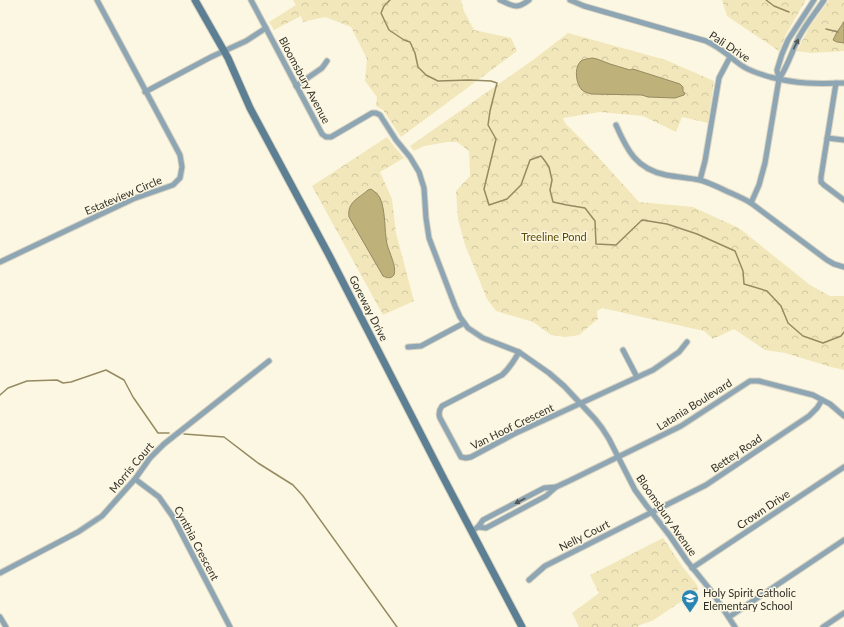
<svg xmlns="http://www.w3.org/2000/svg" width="844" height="627" viewBox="0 0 844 627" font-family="Lato,sans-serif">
<defs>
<pattern id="park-crowns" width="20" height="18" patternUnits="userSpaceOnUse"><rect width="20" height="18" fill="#f2e7ba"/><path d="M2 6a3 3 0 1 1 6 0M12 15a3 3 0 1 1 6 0" fill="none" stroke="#d0c6a0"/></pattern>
</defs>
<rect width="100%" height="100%" fill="#fcf7e2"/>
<g fill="url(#park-crowns)">
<polygon points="293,0 461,0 464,11 474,30 511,38 517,51 401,137 383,110 376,106 377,97 365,81 367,59 351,27 325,17 303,22 301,16 274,30 269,22 296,5"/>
<polygon points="722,0 806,0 786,34 779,51 727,16"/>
<polygon points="829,0 844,0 844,51 811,53 797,51 809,28"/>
<polygon points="568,33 666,60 714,81 708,123 682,117 676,132 643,116 600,112 563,118 565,123 589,147 639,202 693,207 739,228 810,285 830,296 844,296 844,370 831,367 785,353 765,350 734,329 713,339 704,331 602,308 597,311 598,319 579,335 565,337 551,335 533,322 496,311 487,299 465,245 458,219 456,191 470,176 469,151 457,142 448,142 424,146 414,151 410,146 533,60"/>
<polygon points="387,137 394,146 404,158 380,172 392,199 396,233 414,301 383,315 312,186"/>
<polygon points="663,538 682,566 697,585 698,587 697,591 652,621 640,625 637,627 579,627 572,613 599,593 590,575"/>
</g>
<g fill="#bfb17a" stroke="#958a61">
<polygon points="844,22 844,43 837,42 833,40 837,32"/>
<path d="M592 58 597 59 610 64 630 70 633 69 680 84 683 87V92L685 93 684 95 675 98 648 97 642 95 591 94C588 93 584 92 582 90 576 84 574 69 580 62 582 59 588 59 592 58Z"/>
<path d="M371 189C375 192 378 194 380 198 386 212 384 229 387 244 389 252 397 267 394 275 391 279 387 278 383 276L349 217C347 202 358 199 368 190Z"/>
</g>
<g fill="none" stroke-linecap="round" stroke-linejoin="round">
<g stroke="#958a61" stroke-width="1.5">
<polyline points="390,0 384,6 381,13 389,30 404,40 410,42 415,53 418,67 426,75 438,81 469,80 491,81 497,83 490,111 488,125 496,139 484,189 489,205 507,199 521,185 530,160 541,156 545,161 549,167 552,180 550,190 553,202 567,205 585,208 595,221 596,244 616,245 642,220 667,224 697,234 735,251 743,271 744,284 767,291 781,306 788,323 803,336 823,343 841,336 844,332"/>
<polyline points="766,0 774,6 789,12"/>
<polyline points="826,29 838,32"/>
<polyline points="0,395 8,388 27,381 57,380 63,383 71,382 106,370 124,380 133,397 158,433 169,433"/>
<polyline points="184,434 224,437 258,463 293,485 303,496 397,627"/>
</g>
<g stroke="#d8d3c1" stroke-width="7">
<g id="street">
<polyline points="251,0 322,134 326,137 331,137 372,113 376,113 380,115 396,140 410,157 419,172 424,188 426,218 429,238 455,306 460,317 468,328 483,338 519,352 549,373 564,386 595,419 602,428 609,439 635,490 646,505 670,536 687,561 712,592 735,627"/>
<path d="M500 0C514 6 516 10 529 0"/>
<path d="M570 0 584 6 706 41C712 44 719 48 724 52 731 57 737 63 744 67 752 72 761 74 770 77 797 84 816 84 844 83"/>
<path d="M779 79C788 66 792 51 799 37 806 24 816 12 824 0"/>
<polyline points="836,83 821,177 821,182 824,185 844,200"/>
<polyline points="296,86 322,68 327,61"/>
<polyline points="145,92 211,57 246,41 266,28"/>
<path d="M616 125C627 150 636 169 666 175 677 177 689 178 700 180 707 182 713 185 720 188 730 193 741 197 751 203L827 260 834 264 844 267"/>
<polyline points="827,138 844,140"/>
<polyline points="700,180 705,161 719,78 730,57"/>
<polyline points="751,203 759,185 765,163 779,79 777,70 782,54 788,40 814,0"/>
<polyline points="0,262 133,199 173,185 180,178 182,167 180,155 97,0"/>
<polyline points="408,347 421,346 464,323"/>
<polyline points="623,350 637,377"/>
<path d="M519 352C514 361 510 368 502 375L442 406C439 410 438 413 440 418L461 457 466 458 471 457 516 433 653 370 679 352 687 342"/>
<polyline points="135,479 159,497 173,517 230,627"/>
<polyline points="478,527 486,528 546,496 556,487"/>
<polyline points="472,531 478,527 483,520 544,488 556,487 571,480 681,426 750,381 759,381 813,395 830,404 844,416"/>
<polyline points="692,568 844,467"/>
<polyline points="0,573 78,532 102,516 135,479 150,458 164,444 269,361"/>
<polyline points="529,580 545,566 706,485 809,416 817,408 822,400"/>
<polyline points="0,617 6,627"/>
<polyline points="729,617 844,540"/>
<polyline points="823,627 844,613"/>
</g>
</g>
<g stroke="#d8d3c1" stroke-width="9">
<polyline id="secondary" points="195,0 228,58 250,108 330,257 443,477 522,627"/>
</g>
<use href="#street" stroke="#8ea6b4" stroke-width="5"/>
<use href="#secondary" stroke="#5c7f94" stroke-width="7"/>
</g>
<defs><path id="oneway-solid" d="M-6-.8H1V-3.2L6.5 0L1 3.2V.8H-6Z"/></defs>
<g fill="#525959">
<use href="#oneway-solid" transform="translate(796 44) rotate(-64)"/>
<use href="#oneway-solid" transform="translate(520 501) rotate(153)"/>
</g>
<defs>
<g id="school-pin" transform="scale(0.9)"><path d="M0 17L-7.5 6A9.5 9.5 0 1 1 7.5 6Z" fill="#2a85b2" stroke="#fcf7e2"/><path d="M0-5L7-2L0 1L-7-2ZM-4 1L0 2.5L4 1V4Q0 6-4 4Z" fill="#fff"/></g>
</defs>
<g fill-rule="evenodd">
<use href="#school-pin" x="690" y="598"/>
</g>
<g text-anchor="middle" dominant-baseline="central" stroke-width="3" stroke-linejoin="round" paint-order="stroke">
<g font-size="11" fill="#323028" stroke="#fcf7e2">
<text transform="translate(730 46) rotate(33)">Pali Drive</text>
<text transform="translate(305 80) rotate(62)">Bloomsbury Avenue</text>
<text transform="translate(123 195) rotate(-23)">Estateview Circle</text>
<text transform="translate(369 308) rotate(63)">Goreway Drive</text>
<text transform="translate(694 404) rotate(-32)">Latania Boulevard</text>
<text transform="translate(512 426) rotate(-26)">Van Hoof Crescent</text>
<text transform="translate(736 453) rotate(-34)">Bettey Road</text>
<text transform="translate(131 467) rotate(-50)">Morris Court</text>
<text transform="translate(763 509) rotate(-34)">Crown Drive</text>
<text transform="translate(667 515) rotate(55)">Bloomsbury Avenue</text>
<text transform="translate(584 535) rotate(-27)">Nelly Court</text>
<text transform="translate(197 543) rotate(62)">Cynthia Crescent</text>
</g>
<g font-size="11" fill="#5a4b04" stroke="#fcf7e2">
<text x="554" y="236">Treeline Pond</text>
</g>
<g font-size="11" fill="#323028" stroke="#fcf7e2" text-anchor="start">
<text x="703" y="592">Holy Spirit Catholic<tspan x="703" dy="13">Elementary School</tspan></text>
</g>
</g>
</svg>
